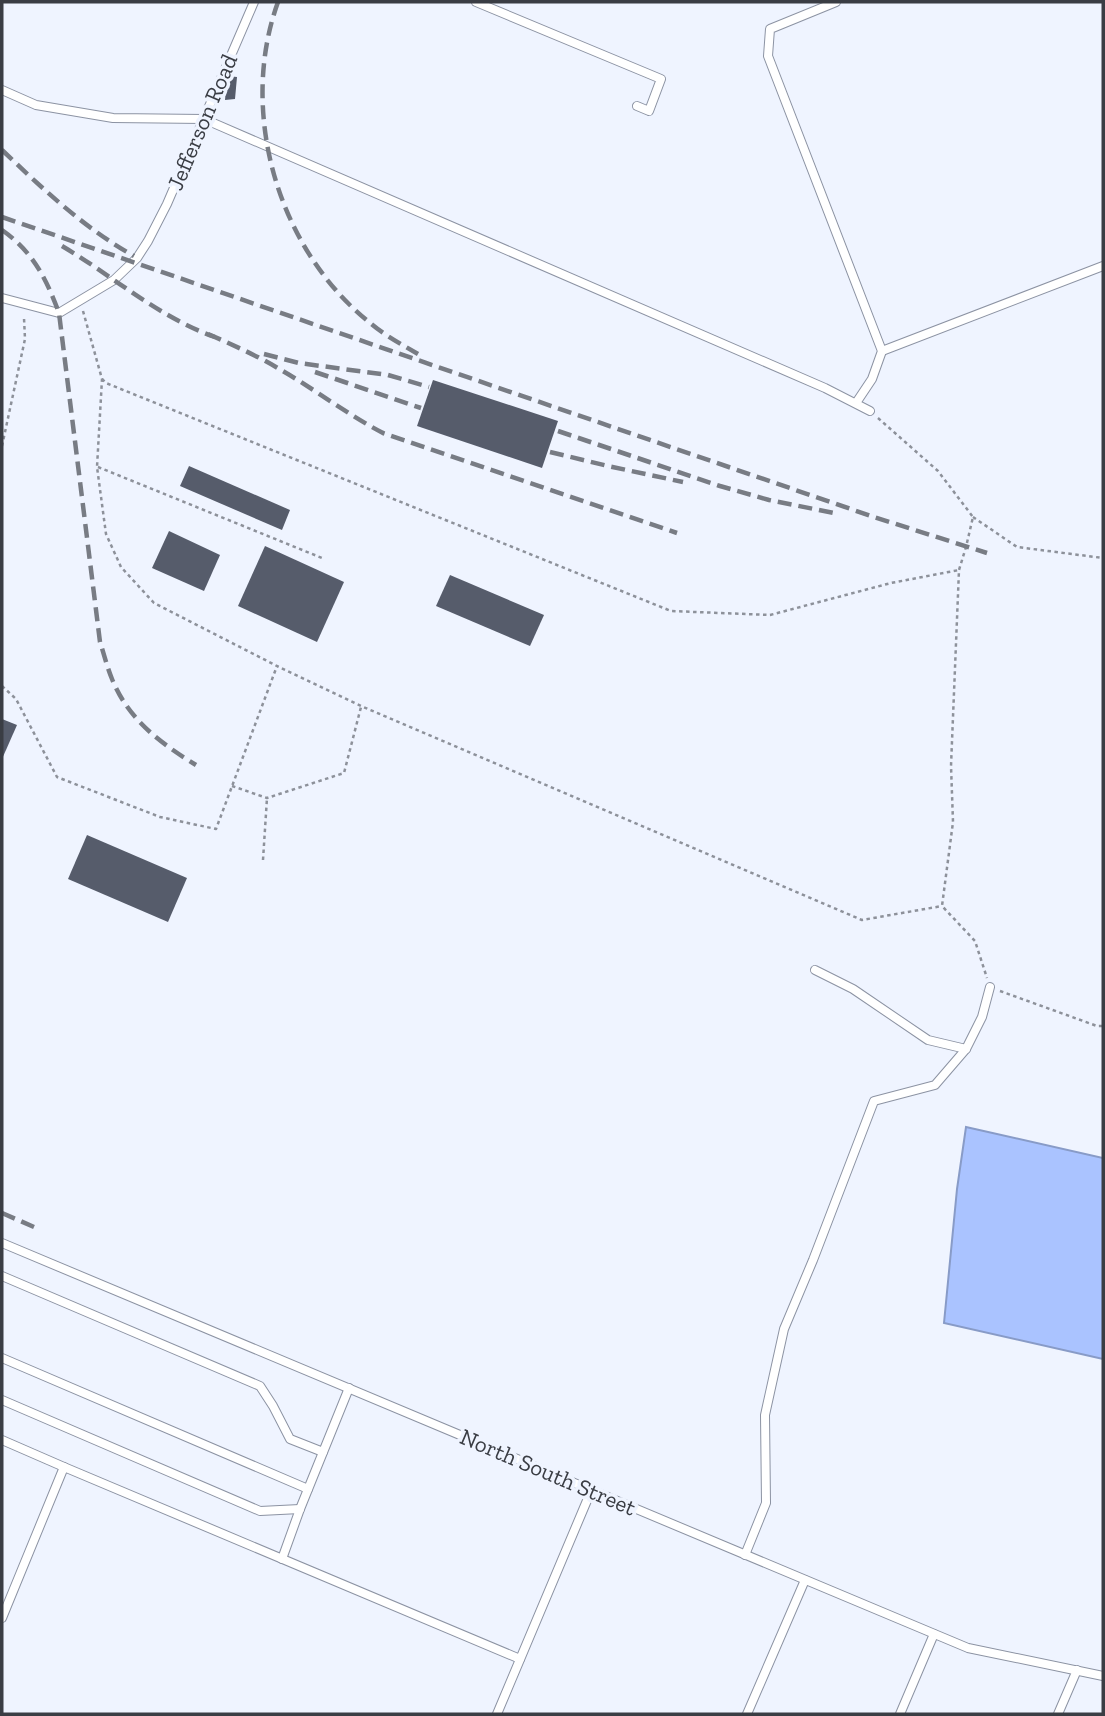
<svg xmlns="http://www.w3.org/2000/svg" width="1105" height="1716" viewBox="0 0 1105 1716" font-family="'Zilla Slab',serif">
<rect width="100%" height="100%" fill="#eff4ff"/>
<polygon fill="#aac3ff" stroke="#889bc7" stroke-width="2" points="966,1127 1103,1158 1103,1359 944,1323 957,1189"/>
<g fill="#565c6b">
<polygon points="227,76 237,77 235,99 225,100"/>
<polygon points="433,380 558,421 542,468 417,426"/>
<polygon points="189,466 290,510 282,530 180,486"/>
<polygon points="169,531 220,555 204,591 152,568"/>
<polygon points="265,546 344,582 317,642 238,606"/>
<polygon points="450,575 544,615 530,646 436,606"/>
<polygon points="2,719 17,725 2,759"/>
<polygon points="87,835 187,878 168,922 68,879"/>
</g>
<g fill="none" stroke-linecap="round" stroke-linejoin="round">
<g stroke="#8c93a3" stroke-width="10">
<g id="service">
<polyline points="476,2 661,79 649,111 637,106"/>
<polyline points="836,2 770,29 768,56 882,351 872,379 856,403"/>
<polyline points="2,90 36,105 113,118 204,119 825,388 870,411"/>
<polyline points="2,298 59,313 114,280 137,258 148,241 167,204 254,2"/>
<polyline points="882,351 1103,266"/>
<polyline points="815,970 853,989 928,1040 966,1049"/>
<polyline points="2,1243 968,1648 1103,1676"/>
<polyline points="2,1276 260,1386 273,1406 290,1439 323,1452"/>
<polyline points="2,1358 308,1489"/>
<polyline points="2,1400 260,1511 300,1509"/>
<polyline points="2,1440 64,1467"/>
<polyline points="745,1555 766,1503 765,1415 784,1329 813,1260 874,1101 935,1085 966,1049 982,1017 990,987"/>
<polyline points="282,1559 300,1509 349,1388"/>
<polyline points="2,1618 64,1467 520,1659"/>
<polyline points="497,1714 591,1491"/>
<polyline points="747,1714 805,1580"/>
<polyline points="900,1714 934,1634"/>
<polyline points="1058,1714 1077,1670"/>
</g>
</g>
<g stroke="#8d919a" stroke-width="2.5" stroke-dasharray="3.5 3.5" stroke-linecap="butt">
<polyline points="83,311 102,379 97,467 106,534 121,567 154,603 277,666 361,706 862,920 942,906"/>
<polyline points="102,379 106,383 671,611 770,615 891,583 959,570"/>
<polyline points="878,418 938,471 973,517 966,547 959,570 951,766 953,822 942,906 975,941 987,978"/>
<polyline points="2,446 25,339 24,318"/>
<polyline points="98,467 322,558"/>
<polyline points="973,517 1017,547 1103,558"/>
<polyline points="2,686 16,699 57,777 160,817 216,829 277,666"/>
<polyline points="232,786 267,798 344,773 361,707"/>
<polyline points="263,860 267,798"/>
<polyline points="1000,991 1097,1026 1103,1026"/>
</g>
<use href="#service" stroke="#fff" stroke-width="8"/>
<g stroke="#787c84" stroke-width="4.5" stroke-dasharray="14 7" stroke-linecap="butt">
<path d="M278 2C238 112 278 249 369 322 384 335 401 344 418 354"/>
<path d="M2 150C43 189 84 228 134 256"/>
<polyline points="2,217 874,517 987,553"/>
<path d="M2 230C33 252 46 278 59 313L100 642C104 654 107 667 112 679 128 719 160 743 196 765"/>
<path d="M62 246C113 276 158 317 215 337"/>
<path d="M208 334C233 345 258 356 281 370 316 390 348 415 383 433L677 533"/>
<polyline points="264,354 299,363 388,375 429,387"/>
<polyline points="315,372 421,408"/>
<polyline points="558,431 720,486 769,500 839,514"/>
<polyline points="550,452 608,466 683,482"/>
<polyline points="2,1213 34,1227"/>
</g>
</g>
<g text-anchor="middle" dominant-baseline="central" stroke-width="7" stroke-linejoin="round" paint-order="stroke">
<g font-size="23" fill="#3a3d44" stroke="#eff4ff">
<text transform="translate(202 122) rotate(-67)">Jefferson Road</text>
<text transform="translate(548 1472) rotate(23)">North South Street</text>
</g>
</g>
<rect width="1105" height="1716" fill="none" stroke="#3a3d44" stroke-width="7"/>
</svg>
